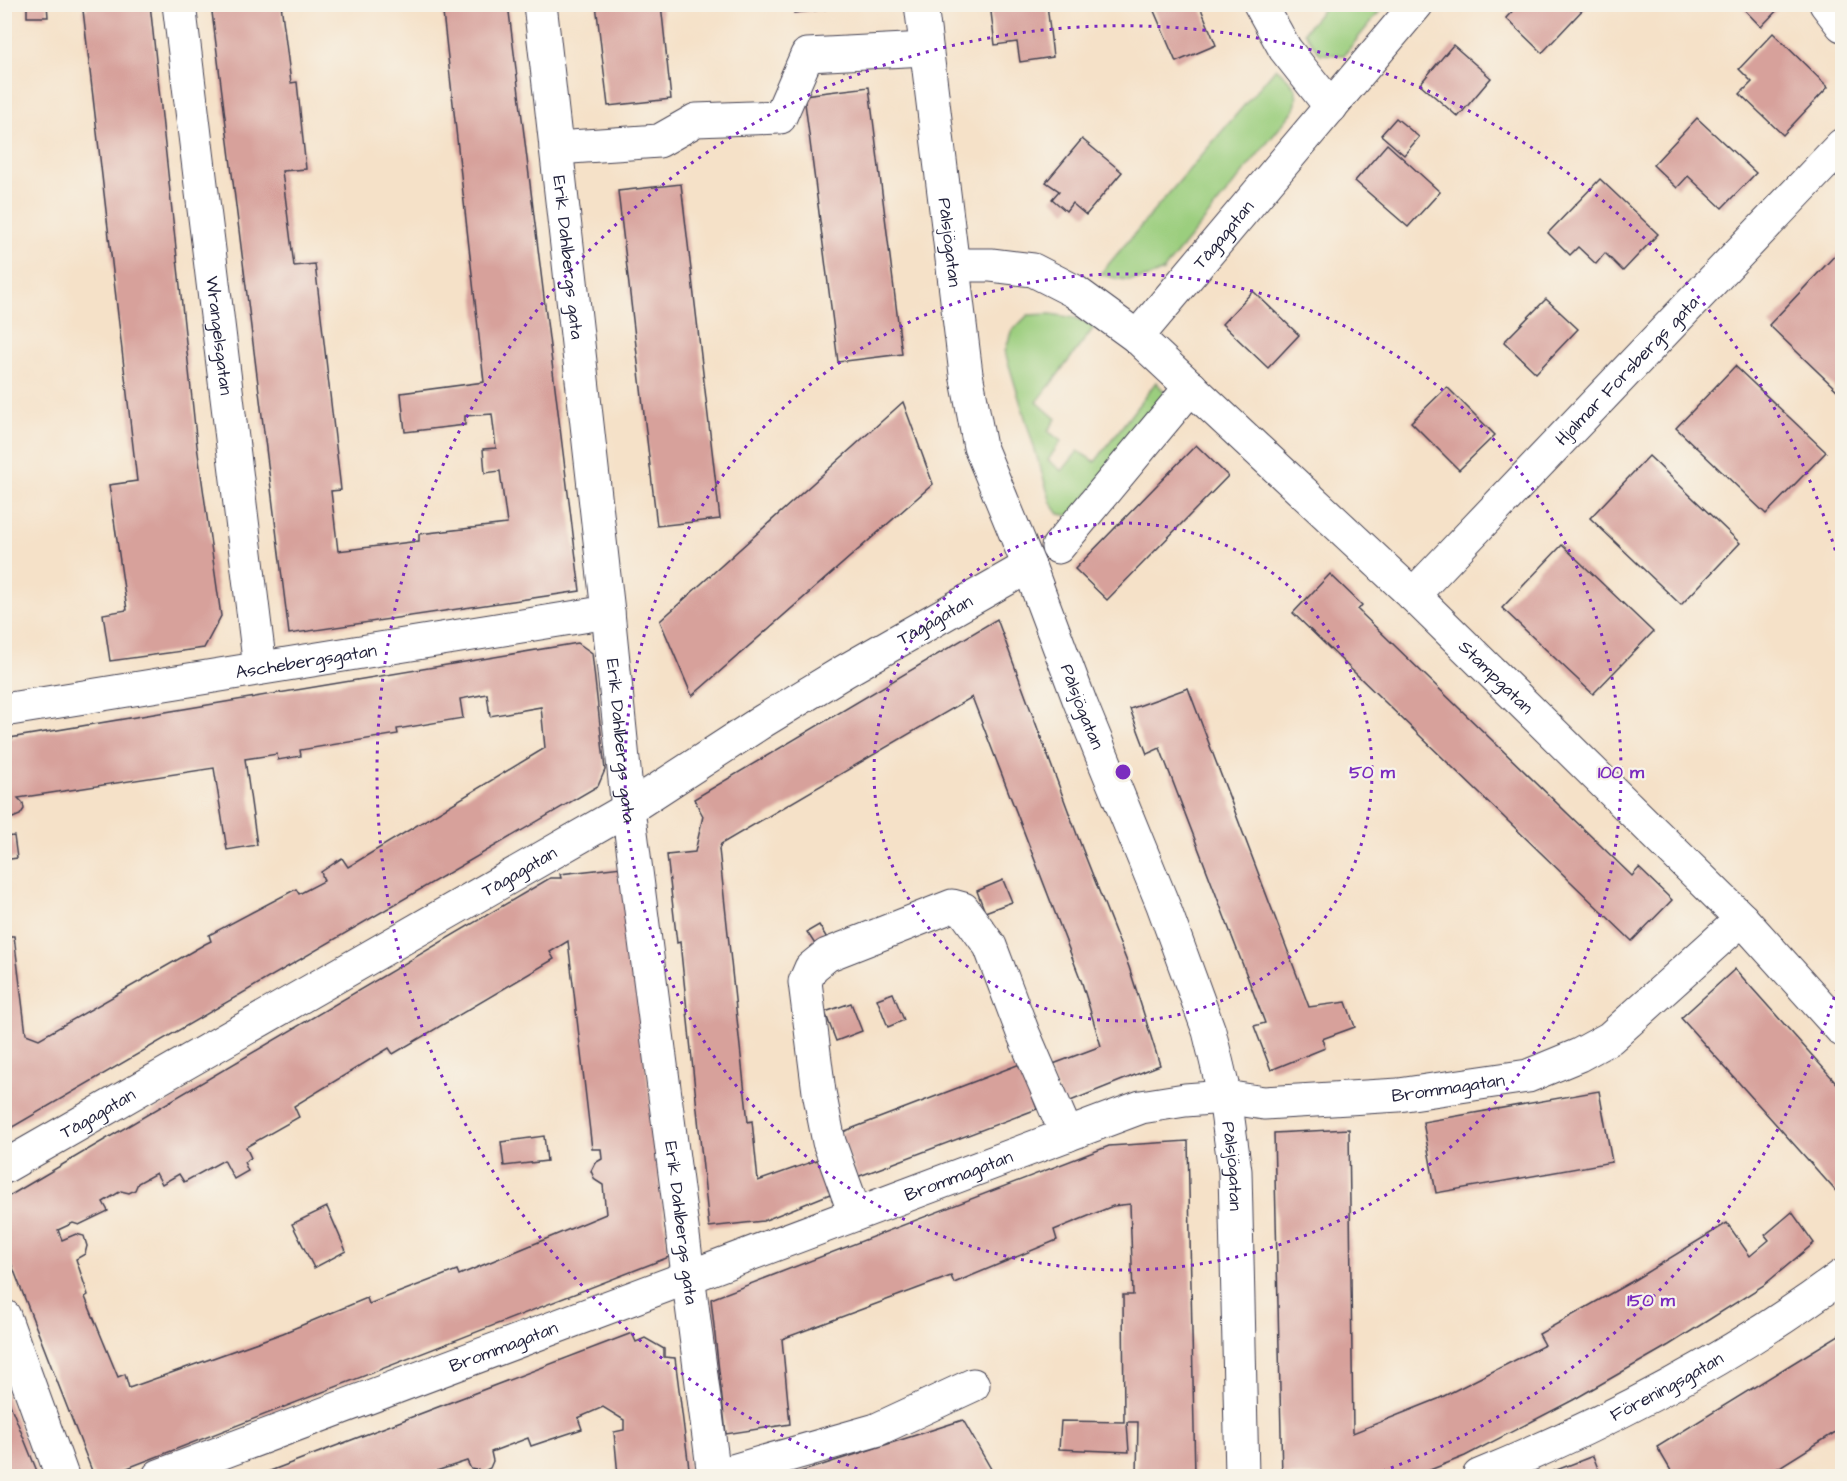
<svg xmlns="http://www.w3.org/2000/svg" width="1847" height="1481" viewBox="0 0 1847 1481" font-family="'Architects Daughter',sans-serif">
<rect width="100%" height="100%" fill="#f7f3e8"/>
<filter id="ink" filterUnits="userSpaceOnUse"><feTurbulence type="fractalNoise" baseFrequency=".0167" numOctaves="2"/><feDisplacementMap in="SourceGraphic" scale="12" xChannelSelector="R" yChannelSelector="G"/><feConvolveMatrix kernelMatrix="1 2 1 2 8 2 1 2 1" color-interpolation-filters="sRGB"/></filter>
<filter id="wash" filterUnits="userSpaceOnUse"><feTurbulence type="fractalNoise" baseFrequency=".008" numOctaves="4" result="noise"/><feDisplacementMap in="SourceGraphic" scale="24" xChannelSelector="R" yChannelSelector="G"/><feGaussianBlur stdDeviation="1.35" result="paint"/><feColorMatrix in="noise" values="0 0 0 0 0 0 0 0 0 0 0 0 0 0 0 0 0 1.4 0 .05"/><feComposite in="paint" operator="in"/></filter>
<g filter="url(#wash)">
<rect width="100%" height="100%" fill="#f5e1c8"/>
<g fill="#9bce7e" stroke="#5e785c" stroke-width="1.5">
<polygon points="1327,4 1385,4 1385,5 1344,55 1320,54 1304,32"/>
<path d="M1276 68C1291 82 1302 88 1294 110L1163 271C1138 283 1126 282 1100 274Z"/>
<polygon points="1050,314 1075,318 1095,326 1037,402 1056,419 1048,431 1061,441 1048,460 1062,471 1078,451 1095,462 1156,382 1167,395 1071,516 1059,514 1051,503 1005,352 1011,332 1028,315"/>
</g>
<g id="blocks">
<g fill="#d7a19b" fill-rule="evenodd">
<polygon points="27,4 47,4 48,17 27,17"/>
<polygon points="87,4 150,4 197,446 221,616 204,648 110,661 103,614 127,610 109,485 137,481 83,10 87,9"/>
<polygon points="211,4 281,4 291,83 297,82 306,169 282,171 294,266 315,264 341,490 331,491 338,551 419,541 419,534 507,524 500,471 485,473 483,449 496,448 492,414 465,416 465,425 405,432 401,393 484,382 442,4 508,4 580,591 289,634"/>
<polygon points="596,4 661,4 671,99 608,106"/>
<polygon points="793,4 855,4 855,6 794,13"/>
<polygon points="990,4 1047,4 1053,57 1020,62 1017,42 995,45"/>
<polygon points="1151,4 1199,4 1216,45 1176,62"/>
<polygon points="1519,4 1588,4 1542,53 1506,18"/>
<polygon points="1739,4 1783,4 1761,27"/>
<polygon points="1773,33 1828,87 1783,135 1740,94 1752,82 1739,69"/>
<polygon points="1453,45 1491,78 1458,117 1420,84"/>
<polygon points="869,87 902,354 838,362 804,95"/>
<polygon points="1396,118 1419,137 1404,155 1381,135"/>
<polygon points="1697,118 1756,173 1722,208 1688,176 1677,188 1653,165"/>
<polygon points="1082,139 1122,172 1086,215 1072,203 1066,211 1052,199 1059,191 1046,182"/>
<polygon points="1387,144 1440,192 1408,227 1355,181"/>
<polygon points="1600,179 1658,234 1623,271 1605,253 1596,264 1578,247 1570,255 1548,233"/>
<polygon points="681,184 720,519 657,526 618,191"/>
<polygon points="1842,248 1842,388 1839,392 1769,325"/>
<polygon points="1253,291 1299,335 1268,368 1222,324"/>
<polygon points="1546,299 1578,329 1536,373 1504,342"/>
<polygon points="1735,366 1826,452 1766,514 1676,428"/>
<polygon points="1447,387 1495,435 1459,470 1411,422"/>
<polygon points="903,402 933,484 692,696 660,621"/>
<polygon points="1196,445 1228,476 1107,600 1075,569"/>
<polygon points="1649,456 1740,543 1681,605 1590,518"/>
<polygon points="1562,545 1653,632 1593,694 1502,608"/>
<polygon points="1330,574 1362,605 1358,610 1632,876 1639,868 1672,900 1632,941 1293,613"/>
<polygon points="997,619 1082,848 1129,967 1160,1065 1063,1104 1048,1066 1101,1046 1082,983 972,697 721,844 719,849 748,1122 752,1121 758,1181 820,1159 830,1194 763,1221 709,1227 680,942 677,943 667,855 695,852 703,816 694,799"/>
<polygon points="578,643 592,653 605,770 598,786 4,1132 4,918 8,936 14,936 26,1034 39,1039 205,944 211,941 209,935 296,889 299,894 324,881 321,872 342,858 348,867 545,748 541,707 490,716 487,694 460,699 463,718 397,729 398,734 300,750 301,756 278,760 277,754 245,759 257,845 227,850 214,768 18,798 23,803 24,809 20,815 13,818 4,812 4,739"/>
<polygon points="1188,688 1309,1007 1346,1002 1355,1027 1322,1039 1325,1048 1271,1070 1254,1026 1265,1023 1160,748 1147,754 1130,709"/>
<polygon points="14,836 17,858 4,860 4,837"/>
<path d="M622 867 669 1257 107 1476H94L4 1245V1199L550 878H561L560 874ZM568 941 592 1149H601L602 1159 595 1163 591 1171 595 1180 603 1185 606 1214 459 1275 457 1270 369 1304 367 1298 283 1333 129 1388 125 1374 118 1377 85 1297 88 1295 76 1259 85 1254 87 1246 84 1236 76 1234 62 1240 58 1230 73 1223 79 1225 108 1211 103 1202 121 1191 129 1193 135 1190 138 1183 156 1173 162 1184 179 1174 184 1182 224 1160 234 1179 248 1171 244 1162 251 1158 246 1147 299 1117 294 1106 389 1048 393 1054 554 959 550 952Z"/>
<polygon points="1003,880 1012,902 985,912 977,891"/>
<polygon points="819,925 831,945 820,952 807,932"/>
<polygon points="1735,969 1842,1089 1842,1198 1681,1018"/>
<polygon points="893,993 904,1020 888,1027 877,999"/>
<polygon points="851,1003 862,1031 836,1041 825,1012"/>
<polygon points="1020,1064 1037,1109 857,1177 840,1133"/>
<polygon points="1599,1091 1612,1162 1436,1193 1423,1122"/>
<polygon points="1349,1129 1353,1433 1438,1399 1545,1345 1539,1334 1631,1282 1727,1223 1750,1256 1769,1240 1765,1235 1792,1212 1814,1243 1764,1285 1669,1345 1573,1400 1465,1456 1415,1476 1282,1476 1274,1133"/>
<polygon points="544,1136 547,1161 504,1166 501,1142"/>
<polygon points="1188,1141 1195,1476 1137,1476 1138,1422 1127,1422 1129,1452 1059,1449 1061,1421 1124,1422 1123,1295 1133,1295 1130,1204 1113,1206 1054,1230 1057,1240 954,1283 951,1276 782,1339 790,1424 726,1434 711,1299 1109,1146"/>
<polygon points="327,1207 346,1251 314,1268 292,1224"/>
<polygon points="632,1333 636,1342 645,1338 664,1349 664,1357 675,1358 690,1476 618,1476 614,1432 624,1430 624,1420 603,1407 578,1418 582,1429 531,1446 528,1438 491,1452 493,1461 490,1468 484,1471 471,1469 467,1461 421,1476 257,1476"/>
<polygon points="1842,1333 1842,1428 1765,1476 1674,1476 1657,1447"/>
<polygon points="4,1392 5,1392 39,1476 4,1476"/>
<polygon points="963,1420 995,1476 788,1476"/>
<polygon points="1593,1456 1601,1476 1541,1476"/>
</g>
</g>
</g>
<g filter="url(#ink)">
<use href="#blocks" fill-opacity="0" stroke="#423f50" stroke-width="1.5"/>
<g fill="none" stroke-linecap="round" stroke-linejoin="round">
<g stroke="#423f50" stroke-width="35">
<g id="minor">
<path id="s1" d="M179 4 260 668"/>
<path id="s2" d="M540 4 608 612 628 809 714 1476"/>
<path id="s3" d="M921 4 966 374 980 447 1029 566 1080 702 1163 905 1209 1031 1225 1097 1235 1171 1242 1476"/>
<polyline points="1260,4 1285,49 1331,107"/>
<polyline points="1826,4 1842,25"/>
<polyline points="556,148 659,141 696,120 780,117 807,55 926,49"/>
<path id="s4" d="M953 265H991L1033 270 1074 291 1137 337 1413 595 1742 919 1842 1030"/>
<path id="s5" d="M1137 337 1417 4"/>
<polyline points="1058,547 1191,387"/>
<path id="s6" d="M1413 595 1842 145"/>
<path id="s7" d="M4 710 608 612"/>
<path id="s8" d="M4 1167 628 809 763 721 845 671 1029 566"/>
<polyline points="855,1214 829,1142 819,1092 805,982 811,968 827,955 952,906 963,909 990,946 1023,1033 1067,1135"/>
<polyline points="4,1316 62,1476"/>
<path id="s9" d="M159 1476 1141 1107 1185 1100 1225 1097 1264 1103 1399 1095 1528 1076 1579 1055 1610 1038 1742 919"/>
<polyline points="715,1476 876,1430 973,1385"/>
<path id="s10" d="M1479 1476C1607 1423 1731 1359 1842 1276"/>
</g>
</g>
<use href="#minor" stroke="#fff" stroke-width="33"/>
</g>
</g>
<g fill="none" stroke="#7b2cbf" stroke-width="3" stroke-dasharray="3 6">
<circle cx="1123" cy="772" r="249"/>
<circle cx="1123" cy="772" r="498"/>
<path d="M1842 971A746 746 0 0 1 1372 1475M874 1475A746 746 0 1 1 1842 573"/>
</g>
<g text-anchor="middle" dominant-baseline="central" stroke-width="4.5" stroke-linejoin="round" paint-order="stroke">
<g font-size="18" fill="#22223b" stroke="#f7f3e8">
<text stroke="none"><textPath href="#s5" startOffset="134">Tågagatan</textPath></text>
<text stroke="none"><textPath href="#s3" startOffset="240">Pålsjögatan</textPath></text>
<text stroke="none"><textPath href="#s2" startOffset="255">Erik Dahlbergs gata</textPath></text>
<text stroke="none"><textPath href="#s1" startOffset="334">Wrangelsgatan</textPath></text>
<text stroke="none"><textPath href="#s6" startOffset="310">Hjalmar Forsbergs gata</textPath></text>
<text stroke="none"><textPath href="#s8" startOffset="1080">Tågagatan</textPath></text>
<text stroke="none"><textPath href="#s7" startOffset="306">Aschebergsgatan</textPath></text>
<text stroke="none"><textPath href="#s4" startOffset="699">Stampgatan</textPath></text>
<text stroke="none"><textPath href="#s3" startOffset="726">Pålsjögatan</textPath></text>
<text stroke="none"><textPath href="#s2" startOffset="741">Erik Dahlbergs gata</textPath></text>
<text stroke="none"><textPath href="#s8" startOffset="594">Tågagatan</textPath></text>
<text stroke="none"><textPath href="#s9" startOffset="1358">Brommagatan</textPath></text>
<text stroke="none"><textPath href="#s8" startOffset="108">Tågagatan</textPath></text>
<text stroke="none"><textPath href="#s3" startOffset="1212">Pålsjögatan</textPath></text>
<text stroke="none"><textPath href="#s9" startOffset="854">Brommagatan</textPath></text>
<text stroke="none"><textPath href="#s2" startOffset="1227">Erik Dahlbergs gata</textPath></text>
<text stroke="none"><textPath href="#s9" startOffset="368">Brommagatan</textPath></text>
<text stroke="none"><textPath href="#s10" startOffset="208">Föreningsgatan</textPath></text>
</g>
</g>
<circle cx="1123" cy="772" r="9" fill="#7b2cbf" stroke="#f7f3e8" stroke-width="3"/>
<g font-size="18" text-anchor="middle" font-weight="bold" fill="#7b2cbf" stroke="#f7f3e8" stroke-width="4.5" stroke-linejoin="round" paint-order="stroke">
<text x="1372" y="778">50 m</text>
<text x="1621" y="778">100 m</text>
<text x="1651" y="1306">150 m</text>
</g>
<rect width="1847" height="1481" fill="none" stroke="#f7f3e8" stroke-width="24"/>
</svg>
